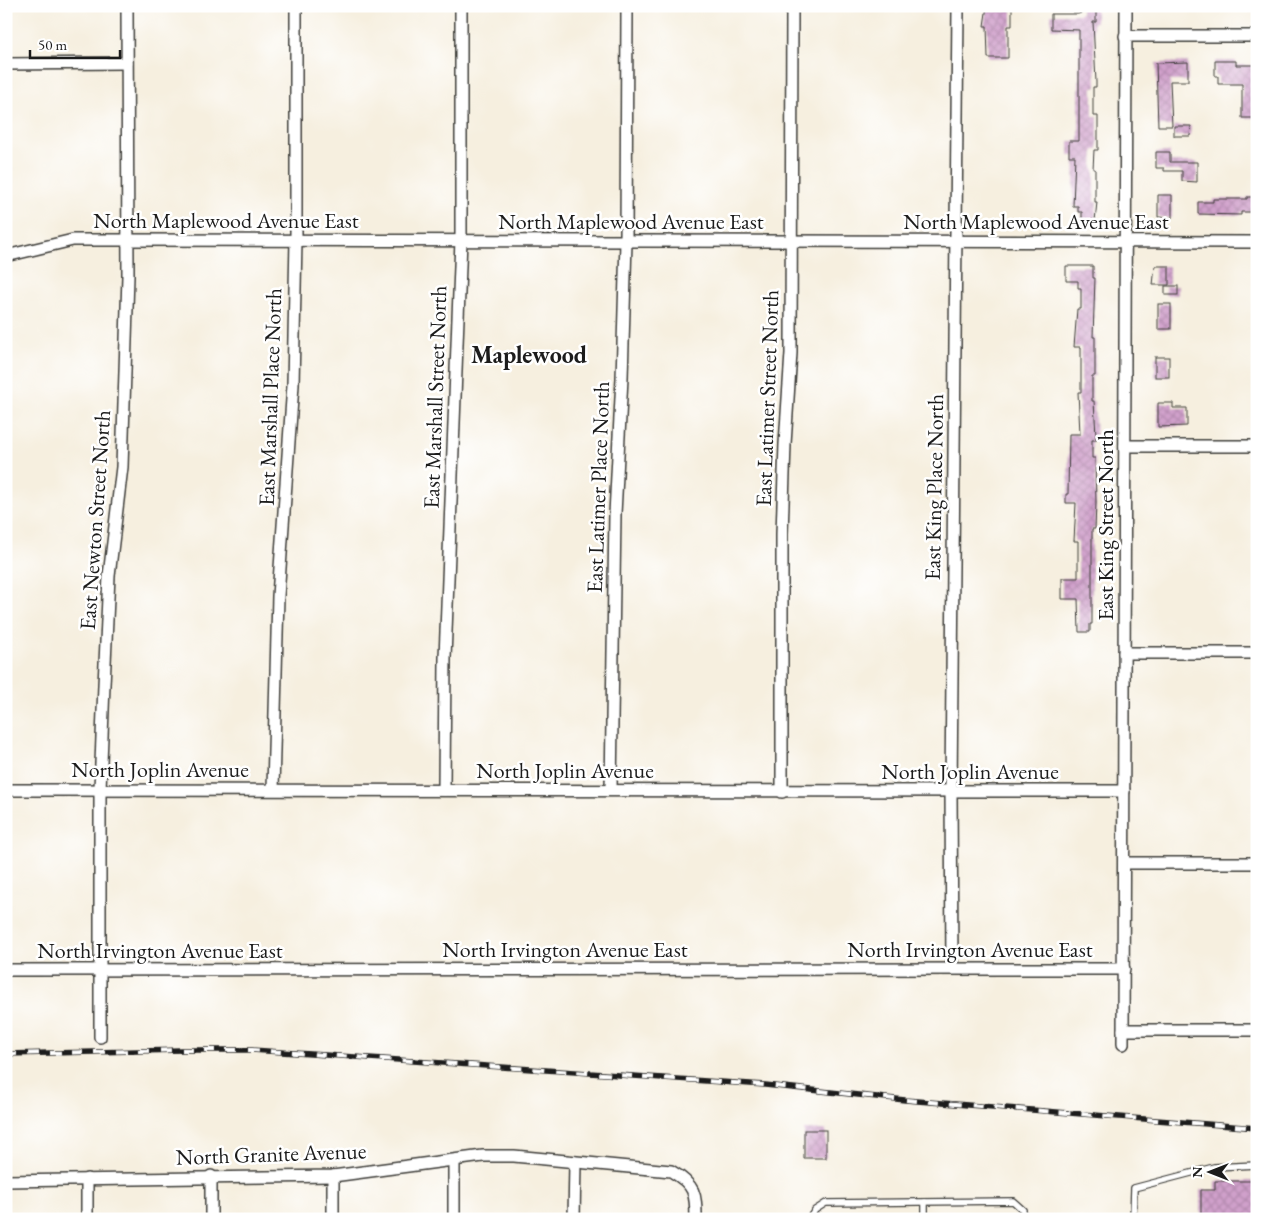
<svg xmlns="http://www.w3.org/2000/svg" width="1263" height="1225" viewBox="0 0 1263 1225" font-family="'EB Garamond',serif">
<defs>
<pattern id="building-cross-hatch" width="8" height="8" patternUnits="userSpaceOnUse" patternTransform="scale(1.25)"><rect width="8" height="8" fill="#d0a0cb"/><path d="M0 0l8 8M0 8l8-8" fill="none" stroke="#b289ae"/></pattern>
</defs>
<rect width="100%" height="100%" fill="#fff"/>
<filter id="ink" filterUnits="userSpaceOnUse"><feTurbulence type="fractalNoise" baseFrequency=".02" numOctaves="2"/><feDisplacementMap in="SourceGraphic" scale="10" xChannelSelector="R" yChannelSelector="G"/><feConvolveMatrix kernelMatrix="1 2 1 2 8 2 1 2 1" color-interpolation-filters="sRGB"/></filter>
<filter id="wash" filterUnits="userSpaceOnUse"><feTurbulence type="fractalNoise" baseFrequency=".0096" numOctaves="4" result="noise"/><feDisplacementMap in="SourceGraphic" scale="20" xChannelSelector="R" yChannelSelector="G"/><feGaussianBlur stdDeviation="1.12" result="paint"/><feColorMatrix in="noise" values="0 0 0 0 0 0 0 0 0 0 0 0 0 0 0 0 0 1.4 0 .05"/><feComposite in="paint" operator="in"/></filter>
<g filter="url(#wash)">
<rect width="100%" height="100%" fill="#f6efdf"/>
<g id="blocks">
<g fill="url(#building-cross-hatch)">
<polygon points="987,6 1012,6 1012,26 1008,26 1008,58 988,58 987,26 984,26"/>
<polygon points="1081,6 1096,6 1096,22 1093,22 1096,82 1096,87 1093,87 1093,116 1098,116 1098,150 1094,150 1093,169 1095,169 1095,202 1097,202 1095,221 1082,221 1082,212 1078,212 1078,206 1073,206 1075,156 1069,156 1069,141 1079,141 1079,30 1051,29 1051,14 1078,14 1081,13"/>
<polygon points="1215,61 1236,61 1236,65 1257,65 1257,118 1242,118 1242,84 1218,84 1218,76 1215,76"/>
<polygon points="1188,62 1188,81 1170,81 1172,126 1158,126 1156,63"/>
<polygon points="1174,126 1191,126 1190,136 1174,136"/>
<polygon points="1156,152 1170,152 1170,162 1197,162 1197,182 1182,181 1182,171 1164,171 1164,168 1156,168"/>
<polygon points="1158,195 1172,195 1172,218 1158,217"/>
<polygon points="1247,197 1257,197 1257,212 1241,212 1241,215 1198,214 1198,202 1213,202 1213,199 1247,199"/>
<polygon points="1066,266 1093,266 1093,278 1095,278 1093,337 1095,337 1095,376 1092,376 1092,401 1094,401 1096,436 1096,440 1092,440 1092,458 1095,458 1096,503 1095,529 1092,529 1092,624 1090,624 1090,632 1079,632 1078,599 1062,599 1062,578 1078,578 1078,541 1074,541 1076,503 1066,503 1066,494 1068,494 1069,434 1080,434 1078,392 1081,392 1081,347 1074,347 1077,309 1081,309 1081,288 1078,288 1078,281 1066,281"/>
<polygon points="1155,266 1169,266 1169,285 1153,285"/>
<rect x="1165" y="286" width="13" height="9"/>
<rect x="1158" y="304" width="13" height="25"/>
<rect x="1155" y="357" width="14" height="20"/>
<polygon points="1158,403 1173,403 1173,408 1187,408 1187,426 1158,427"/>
<rect x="804" y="1130" width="22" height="28"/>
<polygon points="1215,1181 1257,1181 1257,1219 1201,1219 1201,1190 1215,1190"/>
</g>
</g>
</g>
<g filter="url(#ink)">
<use href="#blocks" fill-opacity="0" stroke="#3d3c39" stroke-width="1"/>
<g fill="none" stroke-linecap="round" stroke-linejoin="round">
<g stroke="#3d3c39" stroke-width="8">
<g id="service">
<polyline points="925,1202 925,1219"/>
<polyline points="809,1219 815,1210 826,1203 1013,1201 1023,1210 1023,1219"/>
<polyline points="1133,1219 1134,1188 1214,1167 1257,1165"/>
</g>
</g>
<g stroke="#3d3c39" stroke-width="14">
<g id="minor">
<polyline points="1125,36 1257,36"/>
<polyline points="6,64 127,63"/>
<polyline points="6,256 73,240 113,240 1257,242"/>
<polyline points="1125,446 1257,446"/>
<polyline points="1124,653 1257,653"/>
<polyline points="273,789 278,596 293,385 296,240 296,6"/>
<polyline points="6,790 1124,791"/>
<polyline points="444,790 445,658 461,240 461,6"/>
<polyline points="611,790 615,514 622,378 626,242 627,6"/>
<polyline points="782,792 782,534 785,444 791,353 792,6"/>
<polyline points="1124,863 1257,863"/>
<polyline points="952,968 951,790 958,6"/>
<polyline points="6,970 1124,969"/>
<polyline points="1123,1030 1257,1030"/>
<polyline points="100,1037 100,789 104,685 109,576 122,467 128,276 127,6"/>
<polyline points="1123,1044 1126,6"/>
<polyline points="211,1176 211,1219"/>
<polyline points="87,1179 87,1219"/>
<path d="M6 1181 333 1176 483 1156H514L671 1171C695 1185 696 1193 696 1219"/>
<polyline points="333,1219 333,1176"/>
<polyline points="454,1219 454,1161"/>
<polyline points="574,1219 575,1162"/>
</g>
</g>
<use href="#service" stroke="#fff" stroke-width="5.5"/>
<use href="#minor" stroke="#fff" stroke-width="11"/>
<g stroke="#1c1c1c" stroke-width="5.5">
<polyline id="rail" points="6,1054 182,1050 252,1050 765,1085 905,1100 1257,1128"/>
</g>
<use href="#rail" stroke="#fff" stroke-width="4" stroke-dasharray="11" stroke-linecap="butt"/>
</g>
</g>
<g text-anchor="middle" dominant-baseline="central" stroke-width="5" stroke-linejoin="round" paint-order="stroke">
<g font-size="22" fill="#1c1c1c" stroke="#fff">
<text x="226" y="220">North Maplewood Avenue East</text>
<text x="631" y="221">North Maplewood Avenue East</text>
<text x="1036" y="221">North Maplewood Avenue East</text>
<text transform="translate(270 397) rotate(-88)">East Marshall Place North</text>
<text transform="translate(435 397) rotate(-88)">East Marshall Street North</text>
<text transform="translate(767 398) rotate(-88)">East Latimer Street North</text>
<text transform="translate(598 487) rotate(-88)">East Latimer Place North</text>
<text transform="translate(934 487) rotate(-89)">East King Place North</text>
<text transform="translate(95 520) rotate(-86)">East Newton Street North</text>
<text transform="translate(1105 525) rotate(-90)">East King Street North</text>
<text x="160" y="769">North Joplin Avenue</text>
<text x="565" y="770">North Joplin Avenue</text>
<text x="970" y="771">North Joplin Avenue</text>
<text x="565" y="949">North Irvington Avenue East</text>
<text x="970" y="949">North Irvington Avenue East</text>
<text x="160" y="950">North Irvington Avenue East</text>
<text transform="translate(271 1154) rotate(-2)">North Granite Avenue</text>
</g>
<g font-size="24" font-weight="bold" fill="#1c1c1c" stroke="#fff">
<text x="529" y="354">Maplewood</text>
</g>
</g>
<rect width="1263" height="1225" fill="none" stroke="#fff" stroke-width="25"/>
<g transform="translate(1210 1172) rotate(270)" stroke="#ffffff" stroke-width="4" paint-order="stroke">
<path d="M0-4L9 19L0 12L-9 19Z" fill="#1c1c1c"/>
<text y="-8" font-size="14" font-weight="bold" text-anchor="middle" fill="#1c1c1c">N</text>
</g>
<path d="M30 50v8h90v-8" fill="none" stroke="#1c1c1c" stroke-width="2.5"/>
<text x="38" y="50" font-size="15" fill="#1c1c1c" stroke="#ffffff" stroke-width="4" paint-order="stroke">50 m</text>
</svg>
